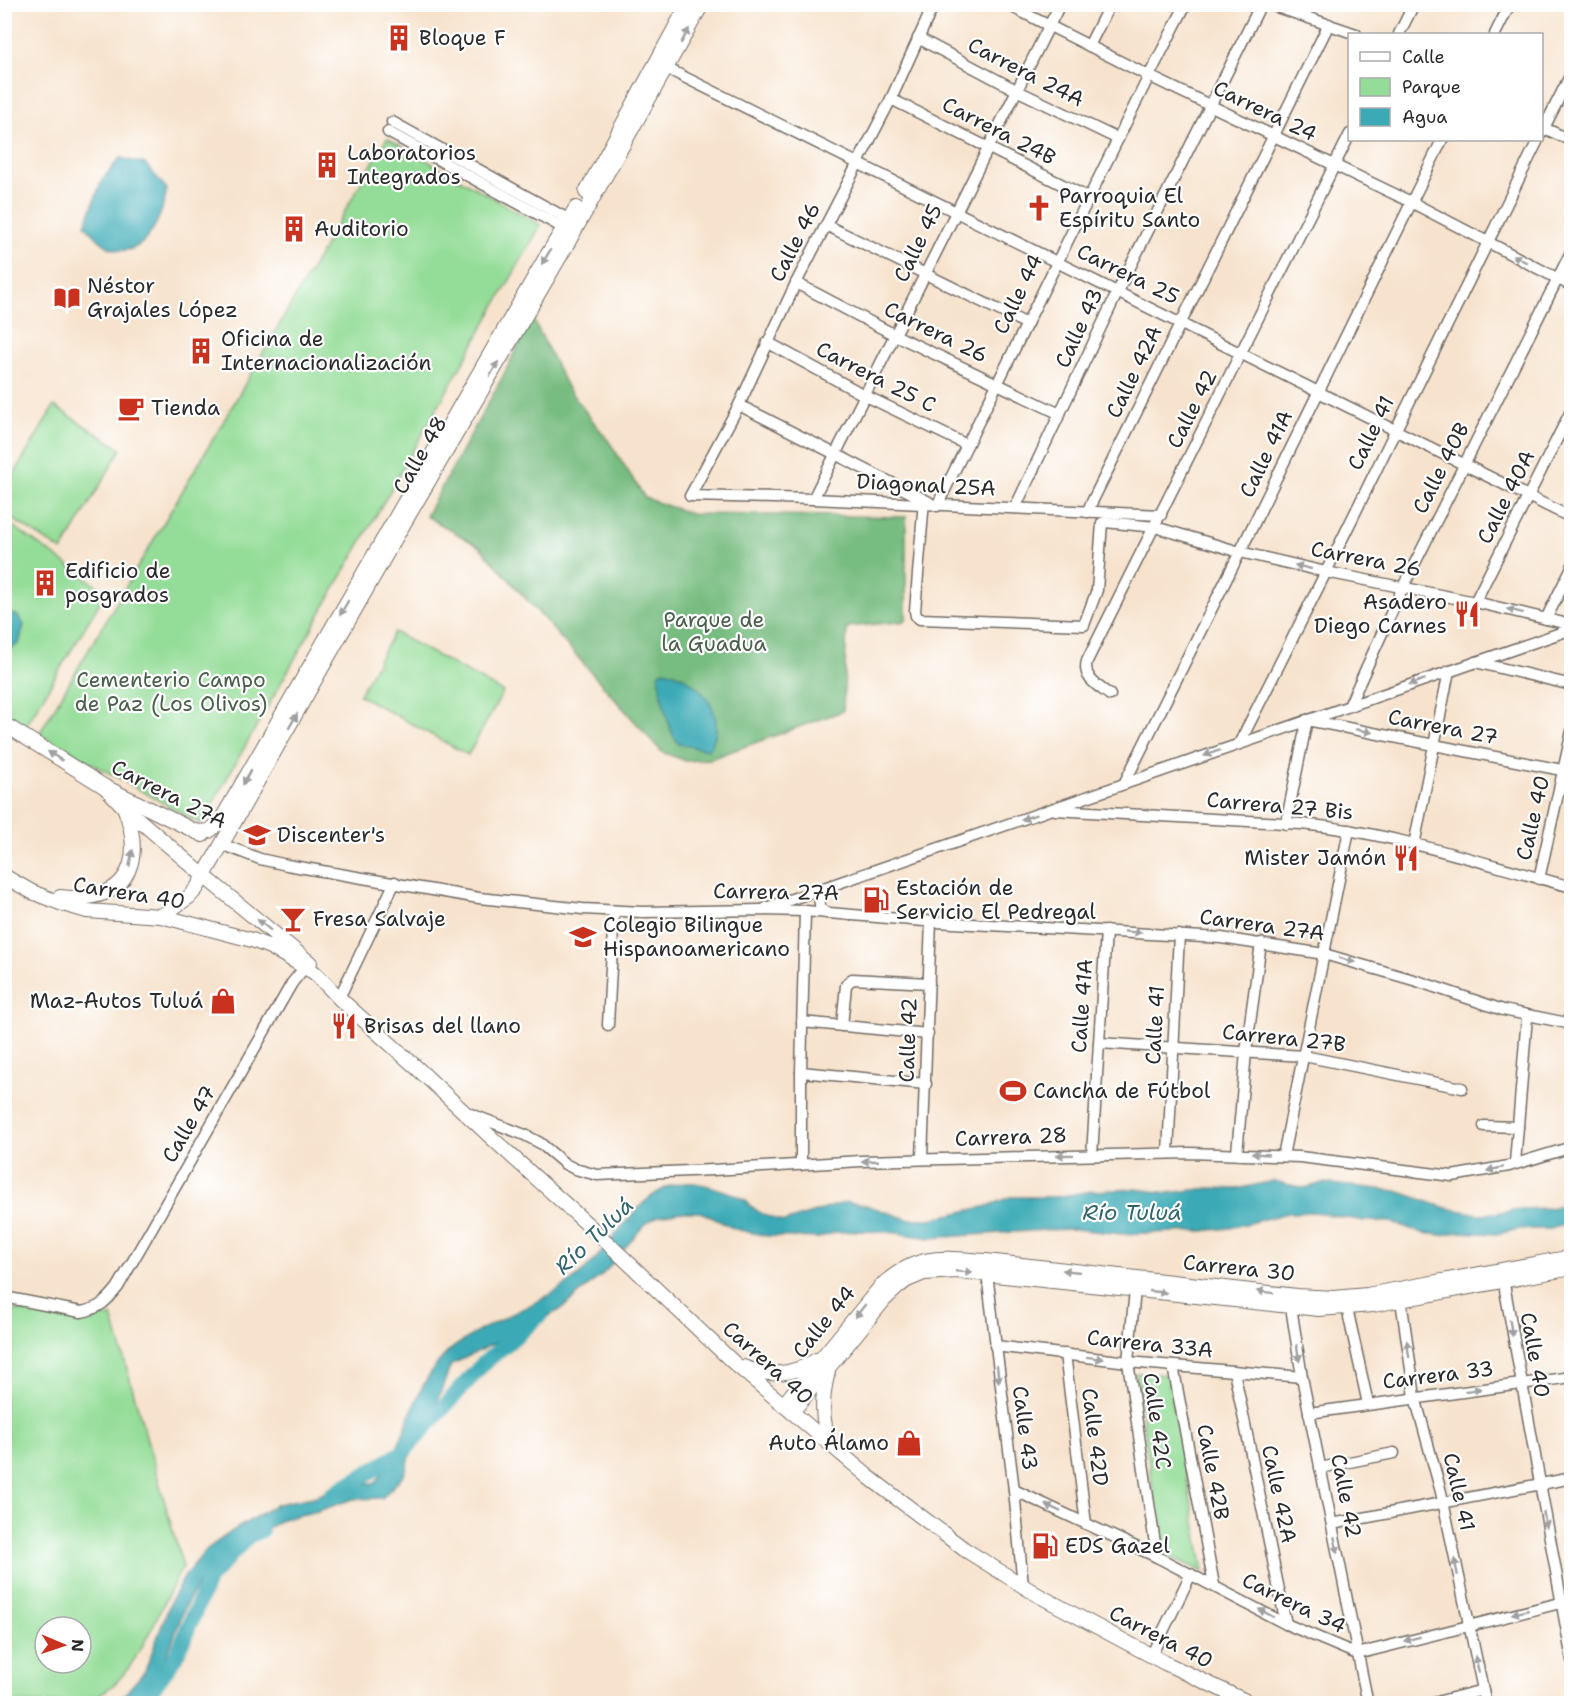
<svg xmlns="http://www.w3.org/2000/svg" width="1576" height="1708" viewBox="0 0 1576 1708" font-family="'Shantell Sans',sans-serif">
<rect width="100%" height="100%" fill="#fff"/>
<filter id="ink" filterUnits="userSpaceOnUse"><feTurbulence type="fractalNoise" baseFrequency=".0167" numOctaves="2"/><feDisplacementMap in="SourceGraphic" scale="12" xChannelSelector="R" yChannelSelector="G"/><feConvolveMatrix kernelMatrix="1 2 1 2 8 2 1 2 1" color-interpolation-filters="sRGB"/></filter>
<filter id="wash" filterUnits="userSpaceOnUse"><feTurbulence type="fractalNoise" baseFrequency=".008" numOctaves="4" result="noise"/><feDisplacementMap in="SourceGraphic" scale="24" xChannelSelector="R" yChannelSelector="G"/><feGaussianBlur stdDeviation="1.35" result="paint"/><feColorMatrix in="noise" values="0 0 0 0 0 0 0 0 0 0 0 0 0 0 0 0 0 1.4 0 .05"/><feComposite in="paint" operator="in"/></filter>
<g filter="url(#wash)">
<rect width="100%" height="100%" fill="#f7e3cd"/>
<g fill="#94dd98" stroke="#608462" stroke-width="1.5" fill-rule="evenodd">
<polygon points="387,138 541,225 201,824 39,734 222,424"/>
<polygon points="54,406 121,449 62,551 5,514 5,490"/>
<polygon points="4,520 106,592 26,726 5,712"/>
<polygon points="394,632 503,692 468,755 359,695"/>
<path d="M4 1308 82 1320 112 1316 183 1567C160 1602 136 1685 92 1697 63 1705 34 1703 5 1703ZM45 1627H81V1663H45Z"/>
<polygon points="1136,1373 1168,1375 1204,1572 1162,1553"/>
</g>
<polygon fill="#77bc80" stroke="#517456" stroke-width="1.5" points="532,317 568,389 610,443 645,498 691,514 906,517 906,621 847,627 843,711 710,759 686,761 662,752 480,547 426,516 502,378"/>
<g fill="#3aaab6" stroke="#326a70" stroke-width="1.5">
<path d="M120 158 145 164 167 189C163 214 147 258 114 249 103 246 93 233 85 225L102 180Z"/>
<polygon points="9,613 18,616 24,625 19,644 11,648 4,648 5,615"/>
<path d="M663 670C696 675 733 716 708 750L679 744C668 733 660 691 659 674Z"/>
<path d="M1273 1181 1304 1188 1323 1183 1397 1191 1446 1208 1479 1214 1496 1213 1520 1209 1550 1208 1571 1202V1223L1550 1229H1520L1496 1234 1460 1232 1441 1235 1422 1233 1391 1222 1364 1221 1315 1212 1287 1213 1230 1228 1202 1231 1122 1234 1074 1229 1043 1230 931 1238 888 1232 861 1231 837 1232 818 1238 767 1236 735 1229 701 1212H679L656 1217 645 1224 605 1272 560 1310 451 1365 427 1428 421 1441 412 1451 404 1475 382 1498 353 1499 318 1511 283 1519 239 1545 217 1561 199 1582 186 1605 158 1679 137 1703 116 1704 145 1671 172 1598 186 1574 207 1549 231 1532 277 1504 313 1497 350 1483H375C410 1443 407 1392 447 1353 453 1346 462 1342 469 1337 505 1314 547 1302 580 1274 612 1249 638 1187 684 1183 699 1181 731 1192 745 1200 749 1203 747 1203 751 1206 760 1214 773 1219 784 1222L846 1202 866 1205 907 1219H930L988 1206 1010 1197H1056L1092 1191 1136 1189 1168 1193 1210 1188 1237 1189Z"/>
</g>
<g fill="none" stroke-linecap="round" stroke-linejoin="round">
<g stroke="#3aaab6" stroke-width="16">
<polyline points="332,1494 402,1453 483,1364 540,1315"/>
<polyline points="141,1704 176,1657 209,1578 248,1536 261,1530"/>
</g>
</g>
</g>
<g filter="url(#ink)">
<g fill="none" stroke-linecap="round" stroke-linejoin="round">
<g stroke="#726b64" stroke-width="13">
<g id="minor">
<polyline points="934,4 891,99 796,283 739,405 690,496 813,499 1161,515"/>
<polyline points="1006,4 1149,76 1411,202 1572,286"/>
<polyline points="1268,4 1356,34"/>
<polyline points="1399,34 1414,4"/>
<polyline points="1495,34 1510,4"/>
<polyline points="918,38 1016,90 1118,139"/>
<polyline points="1089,46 1110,4"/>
<polyline points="666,68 1572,518"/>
<polyline points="891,99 1089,198"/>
<polyline points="392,122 575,223"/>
<polyline points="1542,127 1572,141"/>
<polyline points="388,132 569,231"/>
<polyline points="1542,132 1572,72"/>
<polyline points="826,225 1027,324"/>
<polyline points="796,283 895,335 1060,414"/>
<polyline points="767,342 864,395 967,445"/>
<polyline points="739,405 929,502"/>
<polyline points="813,499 1060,4"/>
<polyline points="924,500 915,611 916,616 920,619 1084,625 1097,590 1102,523 1105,522 1155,527 1240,552 1326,572 1475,602 1572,625"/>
<polyline points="937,506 1149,76 1186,4"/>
<polyline points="1015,508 1118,291 1261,4"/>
<polyline points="1087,512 1329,24"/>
<polyline points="1475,602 1572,409"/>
<polyline points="1546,619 1572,567"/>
<polyline points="1475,662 1572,685"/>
<path d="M1110 695C1098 686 1082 678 1087 661L1350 134"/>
<polyline points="1349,706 1403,587 1572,250"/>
<polyline points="1307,720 1572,772"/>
<polyline points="1239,744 1326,572 1538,140"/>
<polyline points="1124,784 1240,552 1442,140"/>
<path d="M1055 810 1301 824C1391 832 1484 864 1572 887"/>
<polyline points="1286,824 1307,720"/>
<polyline points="221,844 260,859 287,865 479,898 583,909 642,912 761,910 805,911 936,922 1221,938 1324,954 1417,981 1503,1010 1572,1024"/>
<polyline points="1414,845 1449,671"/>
<polyline points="1539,879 1572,731"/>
<path d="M826 888C820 894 818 900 821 909L827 913"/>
<polyline points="766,908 1572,629"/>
<polyline points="339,998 395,882"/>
<polyline points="802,1022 928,1034"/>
<polyline points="608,1025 614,911"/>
<polyline points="842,1026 846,985 852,979 929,983"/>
<polyline points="1099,1043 1304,1056 1462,1088"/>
<polyline points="801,1072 926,1084"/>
<polyline points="468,1113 525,1135 540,1143 565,1164 575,1169 597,1175 713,1170 861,1161 1190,1153 1300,1157 1452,1176 1509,1166 1572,1147"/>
<polyline points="1484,1126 1518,1127"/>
<polyline points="1168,1153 1179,935"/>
<polyline points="1237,1153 1246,1052 1261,943"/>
<polyline points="1092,1155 1106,931"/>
<polyline points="1283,1156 1349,830"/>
<polyline points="922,1159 931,921"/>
<polyline points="1515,1163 1527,1016"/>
<polyline points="801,1165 801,1072 805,911"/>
<polyline points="1502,1273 1572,1660"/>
<polyline points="987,1274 1014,1490 1023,1586"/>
<polyline points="1135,1290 1128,1362 1157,1557"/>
<polyline points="1400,1293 1415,1397 1441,1492 1486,1704"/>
<path d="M4 1297 81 1312C99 1309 107 1301 118 1287L292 983 309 962"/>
<polyline points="1292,1299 1291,1307 1302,1377 1368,1704"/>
<polyline points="1347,1308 1368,1404"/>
<polyline points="995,1346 1128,1362 1302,1377"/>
<polyline points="1065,1354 1086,1524"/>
<polyline points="1173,1366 1214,1585"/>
<polyline points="1234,1371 1286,1624"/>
<polyline points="1309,1413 1572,1377"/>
<polyline points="1320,1468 1394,1453"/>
<polyline points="1014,1490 1157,1557 1286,1624 1357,1654 1572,1600"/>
<polyline points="1332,1524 1572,1478"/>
<polyline points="1151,1656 1191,1574"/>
<polyline points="1429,1704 1483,1690"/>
</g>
</g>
<g stroke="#726b64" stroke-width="16">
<g id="major">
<polyline points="586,192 688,4"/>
<polyline points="4,724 105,787 203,835"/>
<polyline points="105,787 124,807 204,876 310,963"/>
<polyline points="197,832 209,831 220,822 545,259 576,208"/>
<polyline points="4,876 32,892 60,903 87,911 161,916 252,940 270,947 315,973 339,998 416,1067 494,1140 596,1232 734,1363 870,1478 964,1549 1036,1594 1165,1663 1252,1704"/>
<path d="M60 897C124 904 146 867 125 809"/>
<polyline points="161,916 189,897 197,888 397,535 562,253 702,4"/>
<path d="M743 1367C767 1377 795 1375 816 1360"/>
<path d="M828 1372C821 1397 821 1420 830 1444"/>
<path d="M783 1405 882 1285C919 1253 940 1258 986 1261L1297 1296 1334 1298 1367 1295 1572 1257"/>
<polyline points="792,1412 884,1300 899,1286 907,1280 924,1273 957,1271 1319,1309 1373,1305 1572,1268"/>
</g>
</g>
<use href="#minor" stroke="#fff" stroke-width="10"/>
<use href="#major" stroke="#fff" stroke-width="14"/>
</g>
<defs><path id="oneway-solid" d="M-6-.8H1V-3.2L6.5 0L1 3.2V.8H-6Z" transform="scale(1.5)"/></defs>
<g fill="#a0a0a0">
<use href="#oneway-solid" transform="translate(685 36) rotate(-61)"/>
<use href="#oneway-solid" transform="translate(546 257) rotate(121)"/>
<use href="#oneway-solid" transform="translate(1520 259) rotate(-152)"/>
<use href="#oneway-solid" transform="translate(494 369) rotate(-60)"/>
<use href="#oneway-solid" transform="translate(1303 567) rotate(-167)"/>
<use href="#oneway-solid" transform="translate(344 608) rotate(120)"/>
<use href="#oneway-solid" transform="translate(1515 611) rotate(-166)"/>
<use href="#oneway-solid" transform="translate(1417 682) rotate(161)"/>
<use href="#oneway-solid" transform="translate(293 721) rotate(-60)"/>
<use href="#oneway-solid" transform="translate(1364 731) rotate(11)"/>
<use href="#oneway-solid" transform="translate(1212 753) rotate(161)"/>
<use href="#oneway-solid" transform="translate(55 756) rotate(-148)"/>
<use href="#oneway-solid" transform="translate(247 777) rotate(120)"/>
<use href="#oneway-solid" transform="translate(1029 817) rotate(161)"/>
<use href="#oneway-solid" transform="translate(131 858) rotate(-78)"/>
<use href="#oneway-solid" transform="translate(264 925) rotate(-141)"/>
<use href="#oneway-solid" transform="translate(1133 932) rotate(3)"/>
<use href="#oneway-solid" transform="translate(1347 960) rotate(15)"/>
<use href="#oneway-solid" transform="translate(1260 1154) rotate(-177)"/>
<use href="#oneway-solid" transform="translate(1065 1155) rotate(179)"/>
<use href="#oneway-solid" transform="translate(870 1161) rotate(178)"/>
<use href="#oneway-solid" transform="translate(1495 1169) rotate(167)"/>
<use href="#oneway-solid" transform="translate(1071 1271) rotate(-174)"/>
<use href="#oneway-solid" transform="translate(964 1272) rotate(5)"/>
<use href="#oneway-solid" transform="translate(1158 1292) rotate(6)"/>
<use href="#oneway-solid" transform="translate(1265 1292) rotate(-173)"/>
<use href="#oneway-solid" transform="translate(860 1311) rotate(129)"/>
<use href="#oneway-solid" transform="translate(1511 1328) rotate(80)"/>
<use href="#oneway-solid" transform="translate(1408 1349) rotate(-98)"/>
<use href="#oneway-solid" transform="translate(1298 1353) rotate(81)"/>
<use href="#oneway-solid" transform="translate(1095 1358) rotate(7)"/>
<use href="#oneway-solid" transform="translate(998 1374) rotate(83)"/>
<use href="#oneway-solid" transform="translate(1473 1390) rotate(-7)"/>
<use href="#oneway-solid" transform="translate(1053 1508) rotate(-155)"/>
<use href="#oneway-solid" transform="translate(1545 1520) rotate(79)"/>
<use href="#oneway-solid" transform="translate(1336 1545) rotate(79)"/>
<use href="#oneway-solid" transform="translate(1456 1567) rotate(-102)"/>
<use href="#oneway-solid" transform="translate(1520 1612) rotate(167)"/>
<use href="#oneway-solid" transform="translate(1266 1613) rotate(-152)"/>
<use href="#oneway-solid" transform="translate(1412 1639) rotate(165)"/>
<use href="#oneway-solid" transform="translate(1477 1664) rotate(-103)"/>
</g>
</g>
<defs>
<g id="building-bare" transform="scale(2.07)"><path d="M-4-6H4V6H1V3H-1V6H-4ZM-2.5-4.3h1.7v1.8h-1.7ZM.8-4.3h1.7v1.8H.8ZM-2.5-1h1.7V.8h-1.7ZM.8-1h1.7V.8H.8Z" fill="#c8321e" stroke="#fff" stroke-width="2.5" paint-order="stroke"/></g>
<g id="church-bare" transform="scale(2.07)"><path d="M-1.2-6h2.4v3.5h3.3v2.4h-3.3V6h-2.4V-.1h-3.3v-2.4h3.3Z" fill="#c8321e" stroke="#fff" stroke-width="2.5" paint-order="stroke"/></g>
<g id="library-bare" transform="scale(2.07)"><path d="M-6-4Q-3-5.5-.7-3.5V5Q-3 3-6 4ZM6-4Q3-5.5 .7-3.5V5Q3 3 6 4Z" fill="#c8321e" stroke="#fff" stroke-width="2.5" paint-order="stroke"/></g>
<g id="cafe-bare" transform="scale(2.07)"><path d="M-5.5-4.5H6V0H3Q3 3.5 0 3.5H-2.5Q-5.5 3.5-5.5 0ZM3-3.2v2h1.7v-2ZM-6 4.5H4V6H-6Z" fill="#c8321e" stroke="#fff" stroke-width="2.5" paint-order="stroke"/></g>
<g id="restaurant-bare" transform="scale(2.07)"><path d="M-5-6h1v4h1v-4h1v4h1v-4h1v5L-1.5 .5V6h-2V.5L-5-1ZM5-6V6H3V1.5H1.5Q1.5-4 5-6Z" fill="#c8321e" stroke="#fff" stroke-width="2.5" paint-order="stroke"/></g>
<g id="school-bare" transform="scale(2.07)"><path d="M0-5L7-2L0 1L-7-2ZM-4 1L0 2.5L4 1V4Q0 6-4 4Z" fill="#c8321e" stroke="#fff" stroke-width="2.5" paint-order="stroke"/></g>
<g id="fuel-bare" transform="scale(2.07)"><path d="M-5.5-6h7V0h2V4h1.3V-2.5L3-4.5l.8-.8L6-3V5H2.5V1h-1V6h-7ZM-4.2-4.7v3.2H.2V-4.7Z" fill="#c8321e" stroke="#fff" stroke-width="2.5" paint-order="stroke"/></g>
<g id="bar-bare" transform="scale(2.07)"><path d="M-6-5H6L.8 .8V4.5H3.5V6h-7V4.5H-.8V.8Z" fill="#c8321e" stroke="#fff" stroke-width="2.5" paint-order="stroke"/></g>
<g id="shop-bare" transform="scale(2.07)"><path d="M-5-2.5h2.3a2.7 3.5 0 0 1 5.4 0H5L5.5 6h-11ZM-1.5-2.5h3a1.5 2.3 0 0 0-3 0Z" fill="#c8321e" stroke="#fff" stroke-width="2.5" paint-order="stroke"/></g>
<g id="stadium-bare" transform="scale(2.07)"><path d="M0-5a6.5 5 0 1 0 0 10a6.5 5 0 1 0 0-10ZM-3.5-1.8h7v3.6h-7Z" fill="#c8321e" stroke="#fff" stroke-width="2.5" paint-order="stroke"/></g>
</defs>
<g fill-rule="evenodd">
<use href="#building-bare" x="399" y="38"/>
<use href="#building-bare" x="327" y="165"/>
<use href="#church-bare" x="1039" y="208"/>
<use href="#building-bare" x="294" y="229"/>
<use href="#library-bare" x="67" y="298"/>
<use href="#building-bare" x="201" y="351"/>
<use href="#cafe-bare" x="131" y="408"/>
<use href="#building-bare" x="45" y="583"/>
<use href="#restaurant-bare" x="1467" y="614"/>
<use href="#school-bare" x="257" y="835"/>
<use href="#restaurant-bare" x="1406" y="858"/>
<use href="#fuel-bare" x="876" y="900"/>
<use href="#bar-bare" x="293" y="919"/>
<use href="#school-bare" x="583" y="937"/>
<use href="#shop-bare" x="223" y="1001"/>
<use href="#restaurant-bare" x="344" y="1026"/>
<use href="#stadium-bare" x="1013" y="1091"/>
<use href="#shop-bare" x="909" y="1443"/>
<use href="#fuel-bare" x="1045" y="1546"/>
</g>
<g text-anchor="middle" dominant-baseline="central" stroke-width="4.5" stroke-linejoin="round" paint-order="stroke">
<g font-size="21" fill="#2b2b2b" stroke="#fff" text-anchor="start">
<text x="419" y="38">Bloque F</text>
<text x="347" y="153">Laboratorios<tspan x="347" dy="24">Integrados</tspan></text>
<text x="1059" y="196">Parroquia El<tspan x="1059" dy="24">Espíritu Santo</tspan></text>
<text x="314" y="229">Auditorio</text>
<text x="87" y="286">Néstor<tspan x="87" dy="24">Grajales López</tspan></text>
<text x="221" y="339">Oficina de<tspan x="221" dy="24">Internacionalización</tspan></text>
<text x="151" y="408">Tienda</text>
<text x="65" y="571">Edificio de<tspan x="65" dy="24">posgrados</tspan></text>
<text x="1447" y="602" text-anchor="end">Asadero<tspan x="1447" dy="24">Diego Carnes</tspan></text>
<text x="277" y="835">Discenter's</text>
<text x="1386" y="858" text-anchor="end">Mister Jamón</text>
<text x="896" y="888">Estación de<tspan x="896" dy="24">Servicio El Pedregal</tspan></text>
<text x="313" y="919">Fresa Salvaje</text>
<text x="603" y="925">Colegio Bilingue<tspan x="603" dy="24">Hispanoamericano</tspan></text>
<text x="203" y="1001" text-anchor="end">Maz-Autos Tuluá</text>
<text x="364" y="1026">Brisas del llano</text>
<text x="1033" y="1091">Cancha de Fútbol</text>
<text x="889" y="1443" text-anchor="end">Auto Álamo</text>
<text x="1065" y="1546">EDS Gazel</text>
</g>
<g font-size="21" fill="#2b2b2b" stroke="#fff">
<text transform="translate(1026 72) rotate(27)">Carrera 24A</text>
<text transform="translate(1265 111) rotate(26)">Carrera 24</text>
<text transform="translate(999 131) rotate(27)">Carrera 24B</text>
<text transform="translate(795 242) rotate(-63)">Calle 46</text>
<text transform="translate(918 243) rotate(-64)">Calle 45</text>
<text transform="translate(1128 274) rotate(26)">Carrera 25</text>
<text transform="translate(1018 294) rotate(-64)">Calle 44</text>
<text transform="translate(1079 328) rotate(-65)">Calle 43</text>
<text transform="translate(936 332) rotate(26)">Carrera 26</text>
<text transform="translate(1134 372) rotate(-64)">Calle 42A</text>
<text transform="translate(876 377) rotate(27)">Carrera 25 C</text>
<text transform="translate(1192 409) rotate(-63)">Calle 42</text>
<text transform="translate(1371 433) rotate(-64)">Calle 41</text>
<text transform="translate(1266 454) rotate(-64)">Calle 41A</text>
<text transform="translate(420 455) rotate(-60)">Calle 48</text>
<text transform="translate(1441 468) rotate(-63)">Calle 40B</text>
<text transform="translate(926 485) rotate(3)">Diagonal 25A</text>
<text transform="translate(1506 497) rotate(-63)">Calle 40A</text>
<text transform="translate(1366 559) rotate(11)">Carrera 26</text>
<text transform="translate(1443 727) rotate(11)">Carrera 27</text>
<text transform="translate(169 794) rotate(27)">Carrera 27A</text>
<text transform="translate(1280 806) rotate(5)">Carrera 27 Bis</text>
<text transform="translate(1533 818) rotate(-77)">Calle 40</text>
<text transform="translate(776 892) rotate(1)">Carrera 27A</text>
<text transform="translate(129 893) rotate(9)">Carrera 40</text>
<text transform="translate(1262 925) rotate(8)">Carrera 27A</text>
<text transform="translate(1082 1006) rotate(-86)">Calle 41A</text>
<text transform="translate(1155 1025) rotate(-87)">Calle 41</text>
<text transform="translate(1284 1038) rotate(6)">Carrera 27B</text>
<text transform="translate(908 1040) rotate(-88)">Calle 42</text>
<text transform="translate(189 1124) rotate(-60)">Calle 47</text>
<text transform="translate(1011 1137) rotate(-2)">Carrera 28</text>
<text transform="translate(1239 1268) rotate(6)">Carrera 30</text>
<text transform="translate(824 1322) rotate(-51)">Calle 44</text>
<text transform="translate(1150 1344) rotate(6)">Carrera 33A</text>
<text transform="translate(1535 1355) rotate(80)">Calle 40</text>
<text transform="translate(768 1363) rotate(42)">Carrera 40</text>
<text transform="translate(1438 1375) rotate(-7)">Carrera 33</text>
<text transform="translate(1157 1421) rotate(82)">Calle 42C</text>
<text transform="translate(1025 1428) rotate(83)">Calle 43</text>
<text transform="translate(1095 1437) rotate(83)">Calle 42D</text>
<text transform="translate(1213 1472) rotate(79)">Calle 42B</text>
<text transform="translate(1459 1492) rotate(77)">Calle 41</text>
<text transform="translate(1279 1494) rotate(78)">Calle 42A</text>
<text transform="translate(1346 1496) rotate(79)">Calle 42</text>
<text transform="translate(1294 1603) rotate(26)">Carrera 34</text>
<text transform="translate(1161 1637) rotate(27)">Carrera 40</text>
</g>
<g font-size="21" fill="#4a604c" stroke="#fff">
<text x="714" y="620">Parque de<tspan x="714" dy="24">la Guadua</tspan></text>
<text x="171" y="680">Cementerio Campo<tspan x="171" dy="24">de Paz (Los Olivos)</tspan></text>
</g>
<g font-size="22" font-style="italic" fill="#32646a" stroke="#fff">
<text x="1132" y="1212">Río Tuluá</text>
<text transform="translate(594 1236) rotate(-44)">Río Tuluá</text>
</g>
</g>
<rect width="1576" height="1708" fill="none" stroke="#fff" stroke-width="24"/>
<rect x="1348" y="33" width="195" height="108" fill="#ffffff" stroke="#aaaaaa" stroke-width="1.5"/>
<rect x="1360" y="52" width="30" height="9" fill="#ffffff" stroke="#aaaaaa" stroke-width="1.5"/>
<text x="1402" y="63" font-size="18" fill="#2b2b2b">Calle</text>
<rect x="1360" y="78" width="30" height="18" fill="#94dd98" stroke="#aaaaaa" stroke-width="1.5"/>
<text x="1402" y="93" font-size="18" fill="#2b2b2b">Parque</text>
<rect x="1360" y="108" width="30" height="18" fill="#3aaab6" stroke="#aaaaaa" stroke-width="1.5"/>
<text x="1402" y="123" font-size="18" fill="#2b2b2b">Agua</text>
<g transform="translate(63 1645) rotate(92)"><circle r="28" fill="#ffffff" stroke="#aaaaaa" stroke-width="1.5"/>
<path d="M0-4.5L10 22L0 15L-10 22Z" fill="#c8321e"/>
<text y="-9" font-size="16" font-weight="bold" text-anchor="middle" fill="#2b2b2b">N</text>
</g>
</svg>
